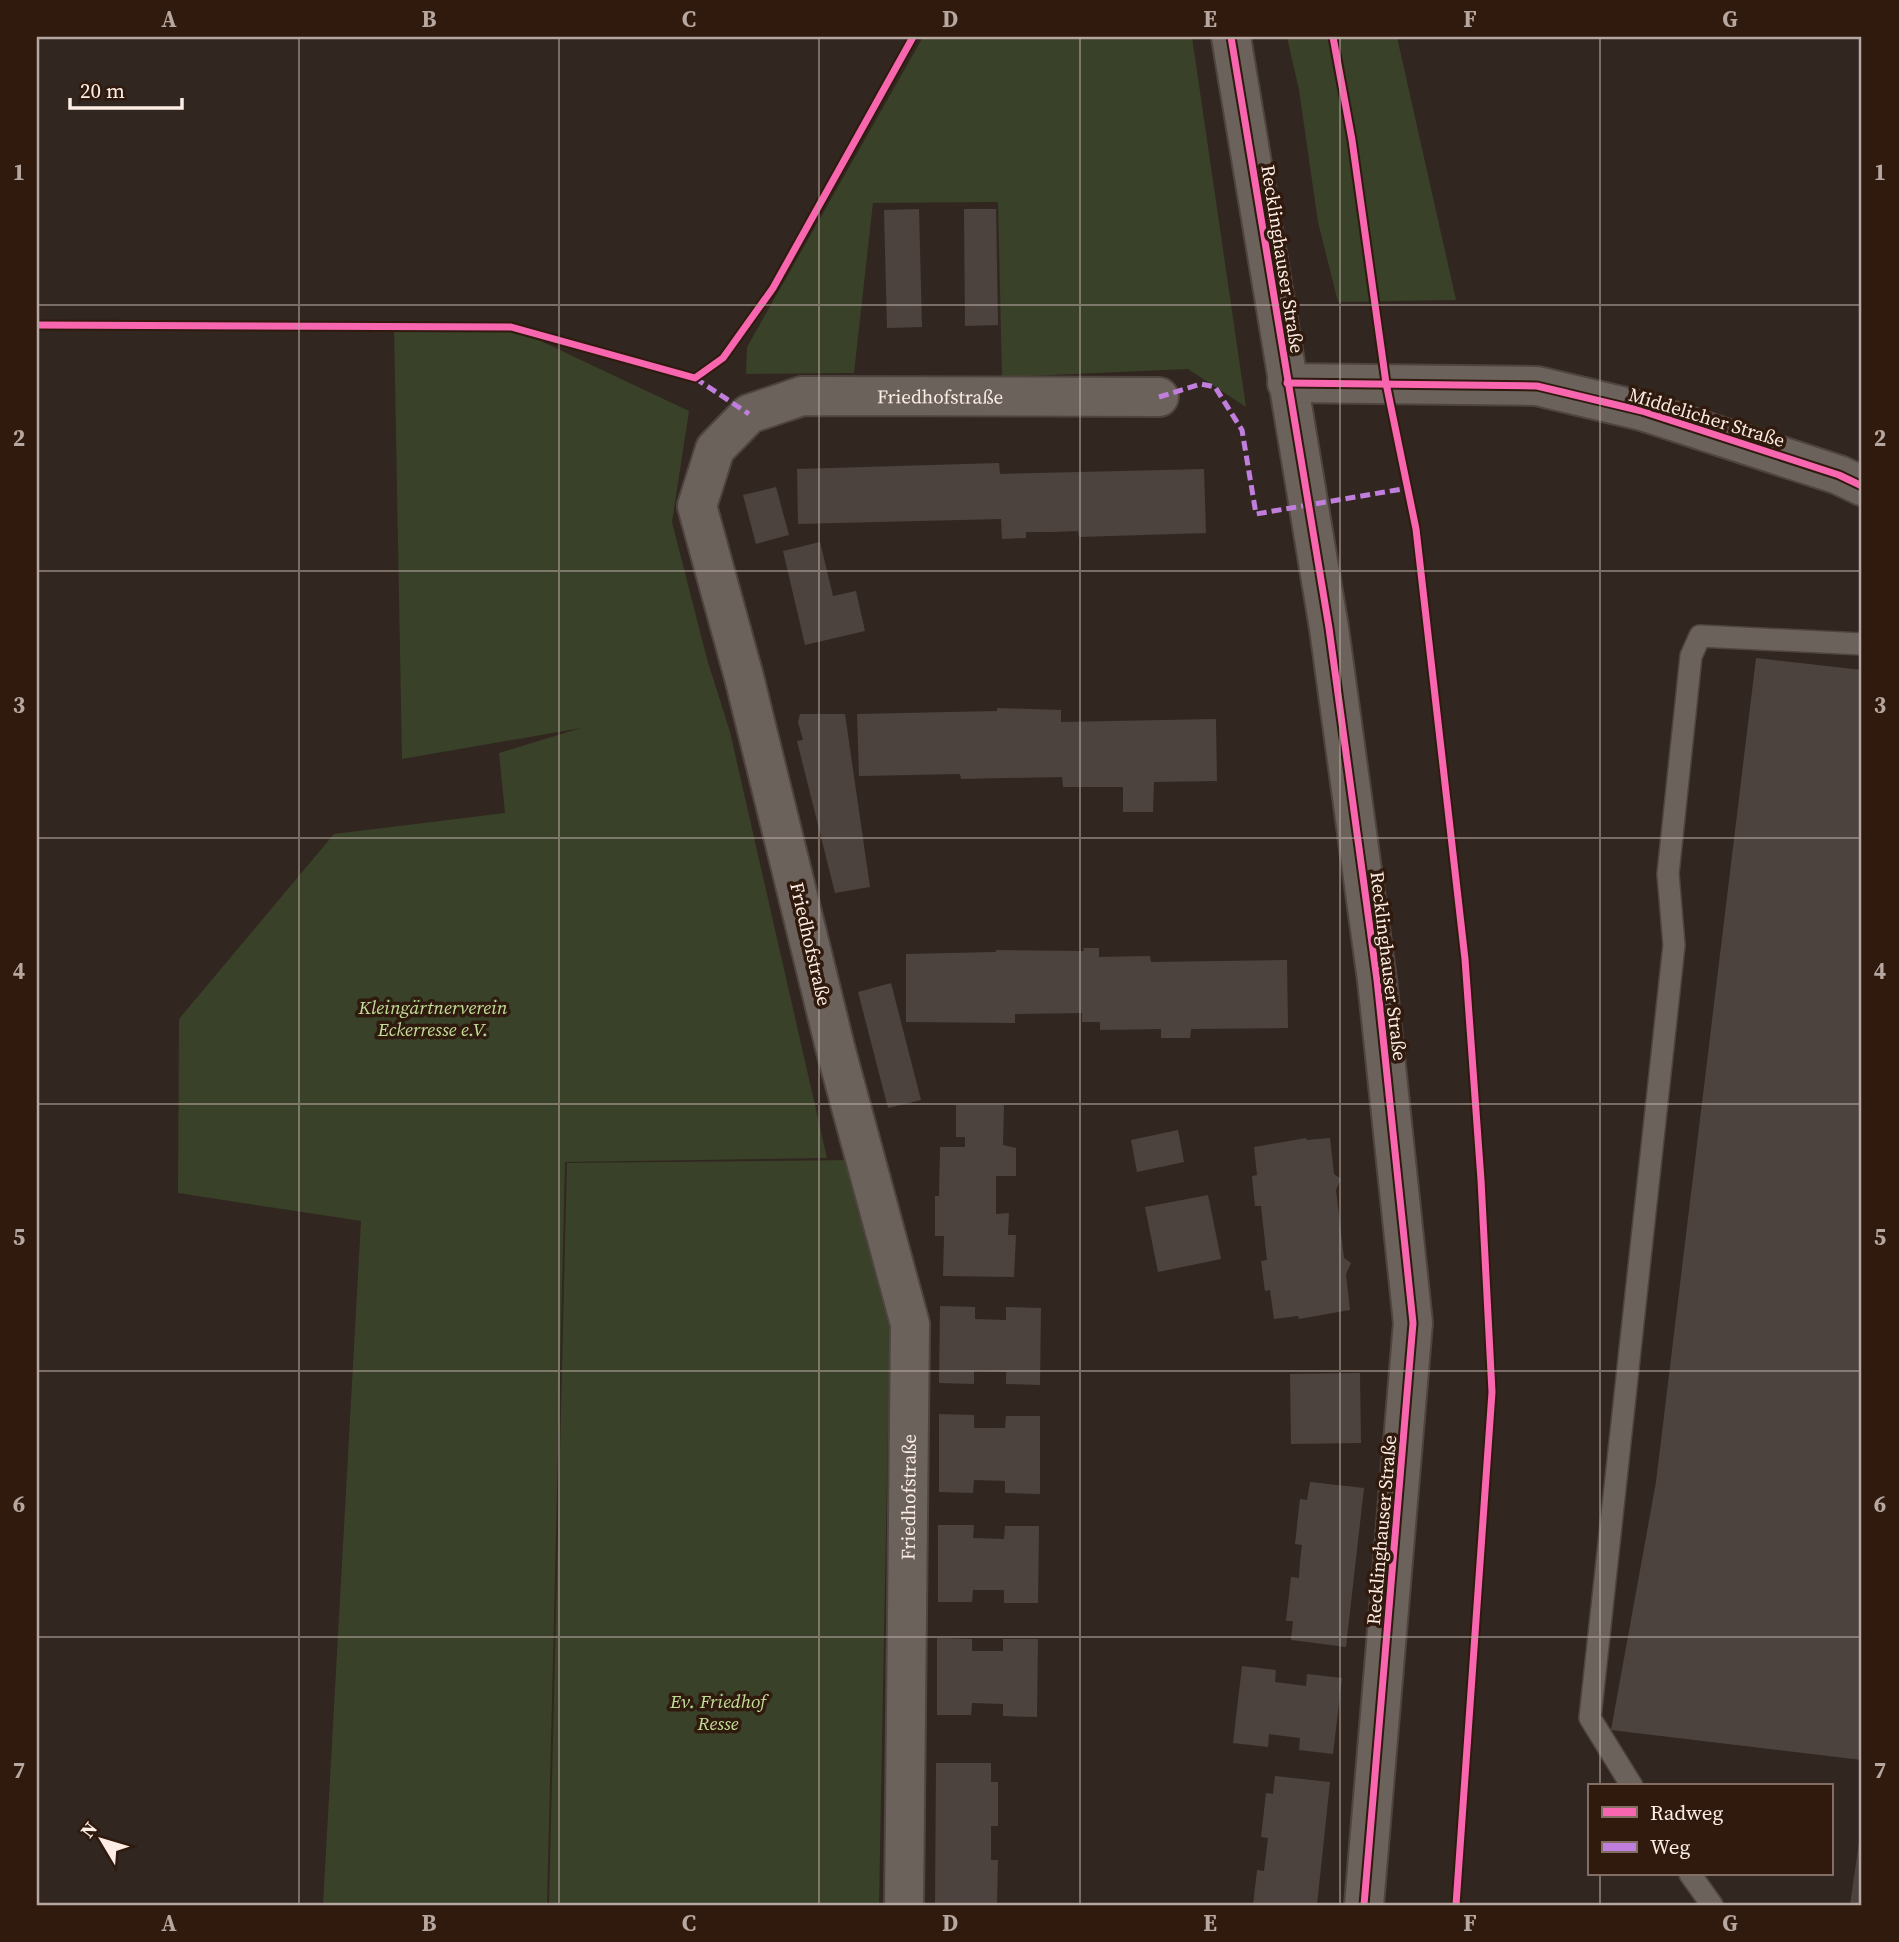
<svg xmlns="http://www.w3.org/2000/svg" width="1899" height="1942" viewBox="0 0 1899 1942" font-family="'Source Serif 4',serif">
<rect width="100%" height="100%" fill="#322620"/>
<g fill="#394129">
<polygon points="923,37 1192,37 1246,407 1188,369 1002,377 998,202 873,203 854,373 746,374 747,347"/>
<polygon points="1287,37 1397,37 1456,300 1338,302 1318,222 1299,90"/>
<polygon points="394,327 511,327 689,411 672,522 707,659 730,732 827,1158 565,1162 547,1905 323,1905 361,1221 178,1193 179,1019 334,834 505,813 499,753 581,728 402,759"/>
<polygon points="857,1160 890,1320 879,1905 549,1905 567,1163"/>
</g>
<g fill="#4d433e">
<polygon points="919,209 922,327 887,328 884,210"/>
<polygon points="964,209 996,209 998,325 965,326"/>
<polygon points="999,463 1000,474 1204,469 1206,533 1079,537 1078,531 1053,532 1026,532 1026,538 1002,539 1001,519 798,524 797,469"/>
<polygon points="776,487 789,535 756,544 743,495"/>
<polygon points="820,542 833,596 856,591 865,631 805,645 783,551"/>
<polygon points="1756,658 1862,670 1862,1760 1611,1730 1656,1482"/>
<polygon points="997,708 1061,710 1061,722 1216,719 1217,781 1154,782 1153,812 1123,812 1123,787 1063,787 1062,777 961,779 960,774 859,776 857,714 997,711"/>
<polygon points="800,714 845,714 870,887 835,893 797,741 803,740 798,722"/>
<polygon points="1083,948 1099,948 1099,957 1150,956 1151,962 1287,960 1288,1028 1191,1029 1190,1038 1161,1038 1161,1029 1100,1030 1100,1022 1082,1022 1082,1013 1015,1014 1015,1023 906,1022 906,954 996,952 996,950 1084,951"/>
<polygon points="891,983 921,1100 888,1108 858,992"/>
<polygon points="956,1105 1004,1105 1003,1145 1016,1148 1016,1176 996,1176 996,1214 1009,1213 1008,1235 1016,1235 1014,1277 943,1276 944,1236 935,1236 935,1196 939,1196 940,1147 965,1147 965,1137 956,1137"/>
<polygon points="1178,1130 1184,1162 1137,1172 1131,1140"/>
<polygon points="1306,1138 1307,1140 1330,1138 1334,1174 1341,1179 1336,1190 1344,1258 1351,1263 1346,1274 1350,1310 1299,1319 1298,1316 1274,1319 1270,1290 1265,1291 1261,1261 1267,1260 1261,1206 1255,1206 1252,1176 1257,1175 1254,1147"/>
<polygon points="1208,1195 1221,1259 1158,1272 1145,1207"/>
<polygon points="940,1306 975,1307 975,1319 1006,1320 1006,1307 1041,1308 1040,1385 1006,1384 1006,1372 974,1371 974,1384 939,1383"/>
<polygon points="1360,1373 1361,1443 1291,1444 1290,1374"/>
<polygon points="939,1414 974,1415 974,1428 1005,1428 1006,1416 1040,1416 1040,1494 1005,1493 1005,1481 974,1480 973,1493 939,1492"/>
<polygon points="1310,1482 1364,1488 1346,1647 1291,1640 1293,1621 1286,1621 1291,1577 1299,1578 1300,1561 1302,1545 1295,1544 1300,1499 1307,1500"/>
<polygon points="938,1525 974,1525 973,1538 1004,1539 1005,1526 1039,1526 1038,1603 1004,1603 1004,1590 973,1590 972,1602 938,1602"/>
<polygon points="937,1638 972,1639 972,1651 1003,1651 1003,1639 1038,1639 1037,1717 1003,1716 1003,1704 972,1703 971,1715 937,1715"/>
<polygon points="1242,1666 1276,1670 1275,1682 1306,1686 1307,1674 1342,1678 1333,1754 1299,1750 1300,1738 1269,1734 1268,1747 1233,1743"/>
<polygon points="936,1763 991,1763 991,1782 998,1782 998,1826 991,1826 991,1860 998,1860 997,1904 935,1905"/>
<polygon points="1275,1776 1330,1782 1317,1905 1253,1905 1257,1870 1264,1871 1268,1838 1261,1837 1266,1793 1273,1794"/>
<polygon points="1861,1828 1862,1905 1850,1905"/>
</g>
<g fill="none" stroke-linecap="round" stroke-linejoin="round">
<g stroke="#4f443f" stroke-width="24">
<g id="lane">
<polyline points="1632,1786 1590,1718 1674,945 1668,874 1691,656 1700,636 1862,644"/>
<polyline points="1690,1874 1712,1905"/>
</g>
</g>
<g stroke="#4f443f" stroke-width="42">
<g id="street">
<path id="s1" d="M904 1905 910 1324 836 1051 744 677 697 506 715 449 749 414 802 396 1159 397"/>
</g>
</g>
<g stroke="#4f443f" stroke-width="42">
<g id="secondary">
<polyline points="1231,37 1329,628 1377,980 1413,1323 1364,1905"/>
<polyline points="1287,383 1537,386 1642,411 1839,475 1862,486"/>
</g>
</g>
<use href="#lane" stroke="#6b625c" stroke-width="21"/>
<use href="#street" stroke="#6b625c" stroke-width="38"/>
<use href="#secondary" stroke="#6b625c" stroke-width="38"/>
<g stroke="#c07fdc" stroke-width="5" stroke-dasharray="10 5" stroke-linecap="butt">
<polyline points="695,378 749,414"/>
<polyline points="1159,397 1201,384 1215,387 1242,430 1256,514 1408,488"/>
</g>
<g stroke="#301a0e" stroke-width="11">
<g id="cycleway">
<polyline points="1231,37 1329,628 1377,980 1413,1323 1364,1905"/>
<polyline points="1333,37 1352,140 1386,383 1416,529 1465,959 1481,1180 1492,1392 1456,1905"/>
<polyline points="37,325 511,327 695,378 723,358 773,288 913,37"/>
<polyline points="1287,383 1537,386 1642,411 1839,475 1862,486"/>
</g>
</g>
<use href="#cycleway" stroke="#f766af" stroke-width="7"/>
</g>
<path fill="none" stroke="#b6a7a0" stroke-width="2" stroke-opacity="0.55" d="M299 37V1905M559 37V1905M819 37V1905M1080 37V1905M1340 37V1905M1600 37V1786M37 305H1862M37 571H1862M37 838H1862M37 1104H1862M37 1371H1862M37 1637H1862M1600 1874V1905"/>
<g text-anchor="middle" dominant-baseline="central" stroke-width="7" stroke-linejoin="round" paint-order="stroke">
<g font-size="19" fill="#fdede5" stroke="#301a0e">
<text transform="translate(1283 259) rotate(81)">Recklinghauser Straße</text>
<text stroke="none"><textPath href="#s1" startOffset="1729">Friedhofstraße</textPath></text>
<text transform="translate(1707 417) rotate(17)">Middelicher Straße</text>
<text transform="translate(811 944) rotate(77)">Friedhofstraße</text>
<text transform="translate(1389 966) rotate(83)">Recklinghauser Straße</text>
<text stroke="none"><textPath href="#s1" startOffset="408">Friedhofstraße</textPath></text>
<text transform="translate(1381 1530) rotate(-85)">Recklinghauser Straße</text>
</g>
<g font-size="19" font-style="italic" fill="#c2df99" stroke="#301a0e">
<text x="433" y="1007">Kleingärtnerverein<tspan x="433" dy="22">Eckerresse e.V.</tspan></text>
<text x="718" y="1701">Ev. Friedhof<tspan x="718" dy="22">Resse</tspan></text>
</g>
</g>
<rect width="1899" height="1942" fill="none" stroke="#301a0e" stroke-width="77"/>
<rect x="1588" y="1784" width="245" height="91" fill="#301a0e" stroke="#826e64" stroke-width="2"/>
<rect x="1602" y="1807" width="35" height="10" fill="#f766af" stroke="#826e64" stroke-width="2"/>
<text x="1650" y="1820" font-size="21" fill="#fdede5">Radweg</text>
<rect x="1602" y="1842" width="35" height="10" fill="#c07fdc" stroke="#826e64" stroke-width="2"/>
<text x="1650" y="1854" font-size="21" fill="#fdede5">Weg</text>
<g transform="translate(102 1840) rotate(308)" stroke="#301a0e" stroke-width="5" paint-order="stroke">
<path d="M0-5L12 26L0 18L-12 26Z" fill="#fdede5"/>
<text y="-10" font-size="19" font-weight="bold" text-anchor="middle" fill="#fdede5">N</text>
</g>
<path d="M70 98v10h112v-10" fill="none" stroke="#fdede5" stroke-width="3.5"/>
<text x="80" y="98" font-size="21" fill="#fdede5" stroke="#301a0e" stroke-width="5" paint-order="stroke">20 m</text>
<rect x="38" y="38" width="1822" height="1866" fill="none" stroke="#b6a7a0" stroke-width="2.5"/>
<g font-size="23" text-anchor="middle" font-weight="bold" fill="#b6a7a0">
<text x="169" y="27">A</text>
<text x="429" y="27">B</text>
<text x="689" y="27">C</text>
<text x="950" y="27">D</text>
<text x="1210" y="27">E</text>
<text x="1470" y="27">F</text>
<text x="1730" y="27">G</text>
<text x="19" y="180">1</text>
<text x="1880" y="180">1</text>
<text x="19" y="446">2</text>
<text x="1880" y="446">2</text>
<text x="19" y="713">3</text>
<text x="1880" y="713">3</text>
<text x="19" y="979">4</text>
<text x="1880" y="979">4</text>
<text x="19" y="1245">5</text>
<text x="1880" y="1245">5</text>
<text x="19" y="1512">6</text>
<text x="1880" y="1512">6</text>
<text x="19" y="1778">7</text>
<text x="1880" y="1778">7</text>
<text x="169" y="1931">A</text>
<text x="429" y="1931">B</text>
<text x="689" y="1931">C</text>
<text x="950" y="1931">D</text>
<text x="1210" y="1931">E</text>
<text x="1470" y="1931">F</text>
<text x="1730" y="1931">G</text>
</g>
</svg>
